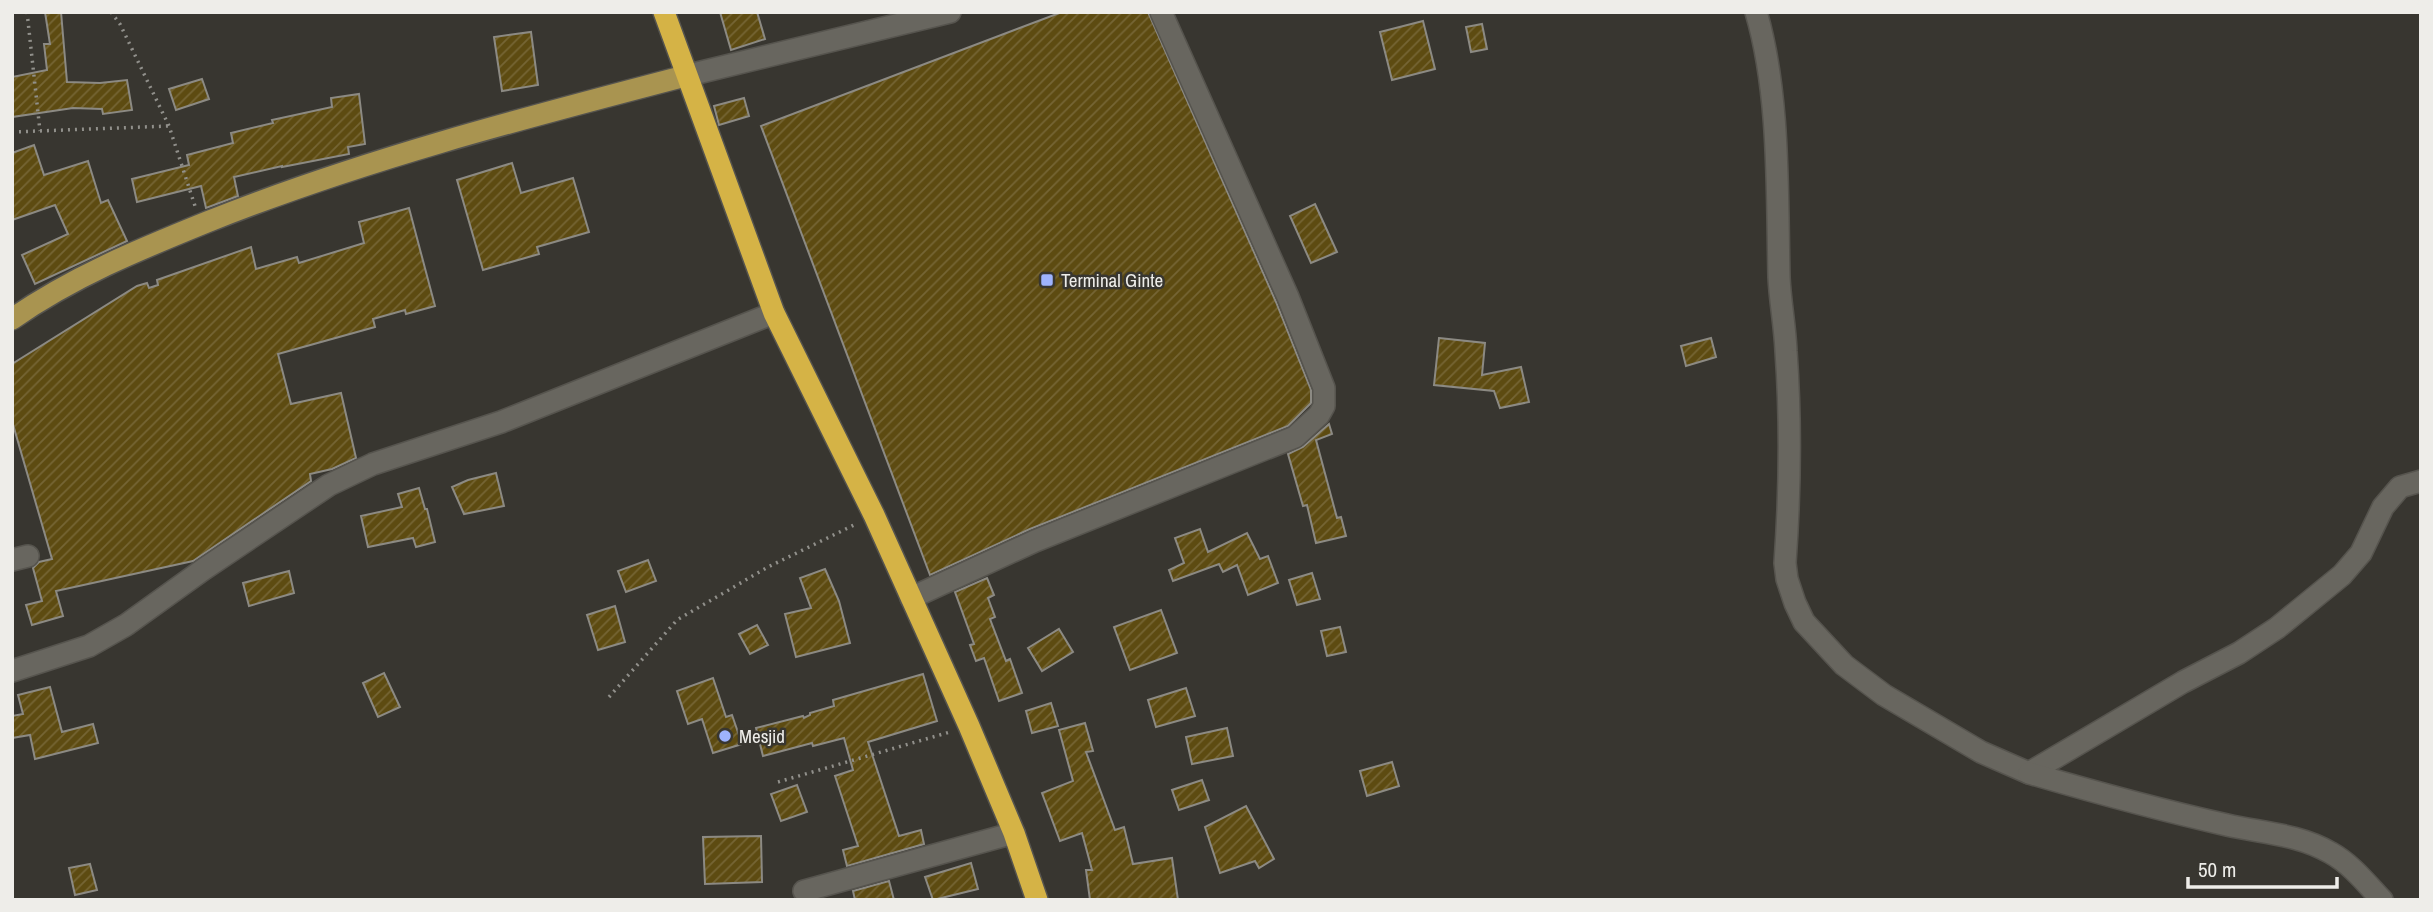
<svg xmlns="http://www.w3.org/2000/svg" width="2433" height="912" viewBox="0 0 2433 912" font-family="'Archivo Narrow',sans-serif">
<defs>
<pattern id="building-hatch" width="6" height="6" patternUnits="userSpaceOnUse" patternTransform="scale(1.75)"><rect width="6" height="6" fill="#5d4b11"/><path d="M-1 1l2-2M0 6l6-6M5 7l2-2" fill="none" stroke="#756534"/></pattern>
</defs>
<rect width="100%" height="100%" fill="#383630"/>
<g fill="url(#building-hatch)" stroke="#8c8a83" stroke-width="2">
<polygon points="45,12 61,12 67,82 100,83 127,80 132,110 103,114 102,109 73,108 12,117 12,77 47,70 44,44 50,44"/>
<polygon points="720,12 757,12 765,39 731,50"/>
<polygon points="1062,12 1148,12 1276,302 1311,390 1311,403 1288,426 1030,529 930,575 761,126"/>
<polygon points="1423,21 1435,69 1392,80 1380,32"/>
<polygon points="1482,24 1487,49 1471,52 1466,27"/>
<polygon points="531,32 538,85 502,91 494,37"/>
<polygon points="202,79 209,99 176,110 169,89"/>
<polygon points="359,94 365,144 348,147 349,154 282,167 282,166 234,177 238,196 206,208 201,186 137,202 132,179 189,165 187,155 233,143 231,133 273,123 272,120 332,107 331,98"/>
<polygon points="744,98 749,116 719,125 714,106"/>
<polygon points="34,145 44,175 88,161 101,203 108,200 127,241 35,284 22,255 68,234 55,205 12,220 12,153"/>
<polygon points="512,163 521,193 573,178 589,232 537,247 539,254 483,270 457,180"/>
<polygon points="1315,204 1337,252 1311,263 1290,216"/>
<polygon points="409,208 435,306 406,314 405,310 373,319 375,327 278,354 291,404 341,393 356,458 332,469 310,474 311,481 193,561 56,591 63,616 32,625 26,605 42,601 33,568 39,562 52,559 12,421 12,364 137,286 147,283 149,288 158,285 157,280 251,247 256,269 297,257 299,263 364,243 359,222"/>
<polygon points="1439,338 1485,343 1482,375 1521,367 1529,402 1500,408 1494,391 1434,385"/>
<polygon points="1711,338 1716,357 1686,366 1681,346"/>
<polygon points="1329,424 1332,434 1316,440 1337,518 1341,517 1346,536 1316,543 1307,505 1303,506 1288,454 1303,447"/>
<polygon points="496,473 504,506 464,514 452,487 468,480"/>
<polygon points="419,488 425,509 427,509 435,542 416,547 413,538 368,547 361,516 402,507 398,494"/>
<polygon points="1200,529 1208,552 1247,533 1260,559 1268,556 1278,583 1248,595 1237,565 1223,572 1219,564 1173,581 1169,570 1184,563 1175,538"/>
<polygon points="648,560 656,581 626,592 618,571"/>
<polygon points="825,569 839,601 850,643 796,657 785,614 811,608 800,578"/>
<polygon points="289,571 294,593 249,606 243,583"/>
<polygon points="1312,573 1320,599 1297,605 1289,580"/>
<polygon points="987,578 994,595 988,598 995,617 990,619 1006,661 1010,659 1022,693 999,701 984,658 976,661 970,645 974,644 955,592"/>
<polygon points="615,606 625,642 598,650 587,615"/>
<polygon points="1161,610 1177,653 1130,670 1114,627"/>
<polygon points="757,625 768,645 750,654 739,634"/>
<polygon points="1340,627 1346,652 1327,656 1321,631"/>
<polygon points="1059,629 1073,652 1042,671 1028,648"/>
<polygon points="384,673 400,707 378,717 363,683"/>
<polygon points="923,674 937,721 868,742 899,836 921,830 924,844 847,866 843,850 858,846 835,776 853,770 844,738 813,746 812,743 763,756 756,728 803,716 804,718 810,715 810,713 834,706 833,700"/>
<polygon points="713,678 726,717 732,715 742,744 713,753 702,719 688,724 677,691"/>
<polygon points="50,687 62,732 93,724 98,743 35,759 30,735 12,738 12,716 23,714 18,695"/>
<polygon points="1186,688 1195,716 1156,727 1148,700"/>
<polygon points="1051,703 1058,726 1032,733 1026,711"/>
<polygon points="1085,723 1093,751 1086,752 1115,830 1124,827 1133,864 1172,858 1178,900 1090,900 1086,870 1092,870 1082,833 1060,841 1042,793 1073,781 1059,730"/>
<polygon points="1227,728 1233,756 1192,764 1186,737"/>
<polygon points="1392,762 1399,786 1367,796 1360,771"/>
<polygon points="1202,780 1209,800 1179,810 1172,790"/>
<polygon points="797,785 807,812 781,821 771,794"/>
<polygon points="1246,806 1274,859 1259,868 1255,861 1220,873 1205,827"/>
<polygon points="761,836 762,882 705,884 703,837"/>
<polygon points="971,863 978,889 933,900 925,877"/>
<polygon points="90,864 97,890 75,895 69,868"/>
<polygon points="889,881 894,900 855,900 853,891"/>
</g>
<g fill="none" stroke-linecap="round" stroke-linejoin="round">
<g stroke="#56544e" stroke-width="24">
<g id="minor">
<path d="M1756 12C1780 93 1777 192 1779 277 1780 301 1785 326 1786 351 1791 421 1790 493 1785 563L1787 579 1795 603 1804 622 1844 665 1884 695 1981 752 2029 773 2183 682 2239 653 2277 628 2342 575 2361 553 2383 507 2400 487 2421 481"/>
<polyline points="685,76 950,12"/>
<polyline points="12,560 28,556"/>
<polyline points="911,598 1035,541 1295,437 1319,415 1324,406 1324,388 1288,297 1161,12"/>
<polyline points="12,671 89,646 126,625 204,569 329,485 373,464 501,422 774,313"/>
<path d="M2029 773C2094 792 2160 810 2227 825 2262 833 2299 834 2331 853 2351 864 2366 883 2382 900"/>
<polyline points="804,891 1014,833"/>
</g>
</g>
<g stroke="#56544e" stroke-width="24">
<path id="major" d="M12 319C74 276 138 250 207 222 362 160 524 118 685 76"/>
</g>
<g stroke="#56544e" stroke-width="24">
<polyline id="highway" points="664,12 774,313 874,515 969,726 1014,833 1037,900"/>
</g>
<g stroke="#91908b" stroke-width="3.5" stroke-dasharray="2 5" stroke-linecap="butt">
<polyline points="27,12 40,131"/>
<polyline points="111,12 120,24 169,126 195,206"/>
<polyline points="12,132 169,126"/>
<polyline points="609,697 677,620 768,567 856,524"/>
<polyline points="778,782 950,732"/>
</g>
<use href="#minor" stroke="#68665f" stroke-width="21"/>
<use href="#major" stroke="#a99450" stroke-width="21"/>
<use href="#highway" stroke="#d5b346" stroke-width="21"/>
</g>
<g fill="#9eb3fd" stroke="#383630" stroke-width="2.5">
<rect x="1040" y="273" width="14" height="14" rx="3.5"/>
<circle cx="725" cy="736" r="7"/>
</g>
<g text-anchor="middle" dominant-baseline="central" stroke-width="5" stroke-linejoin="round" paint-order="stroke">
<g font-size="19" fill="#eeede9" stroke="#383630" text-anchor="start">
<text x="1061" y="280">Terminal Ginte</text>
<text x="739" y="736">Mesjid</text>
</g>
</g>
<rect width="2433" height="912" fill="none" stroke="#eeede9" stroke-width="28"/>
<path d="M2188 877v10h149v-10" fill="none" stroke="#eeede9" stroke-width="3.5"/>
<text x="2198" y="877" font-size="21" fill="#eeede9" stroke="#383630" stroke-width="5" paint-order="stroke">50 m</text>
</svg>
